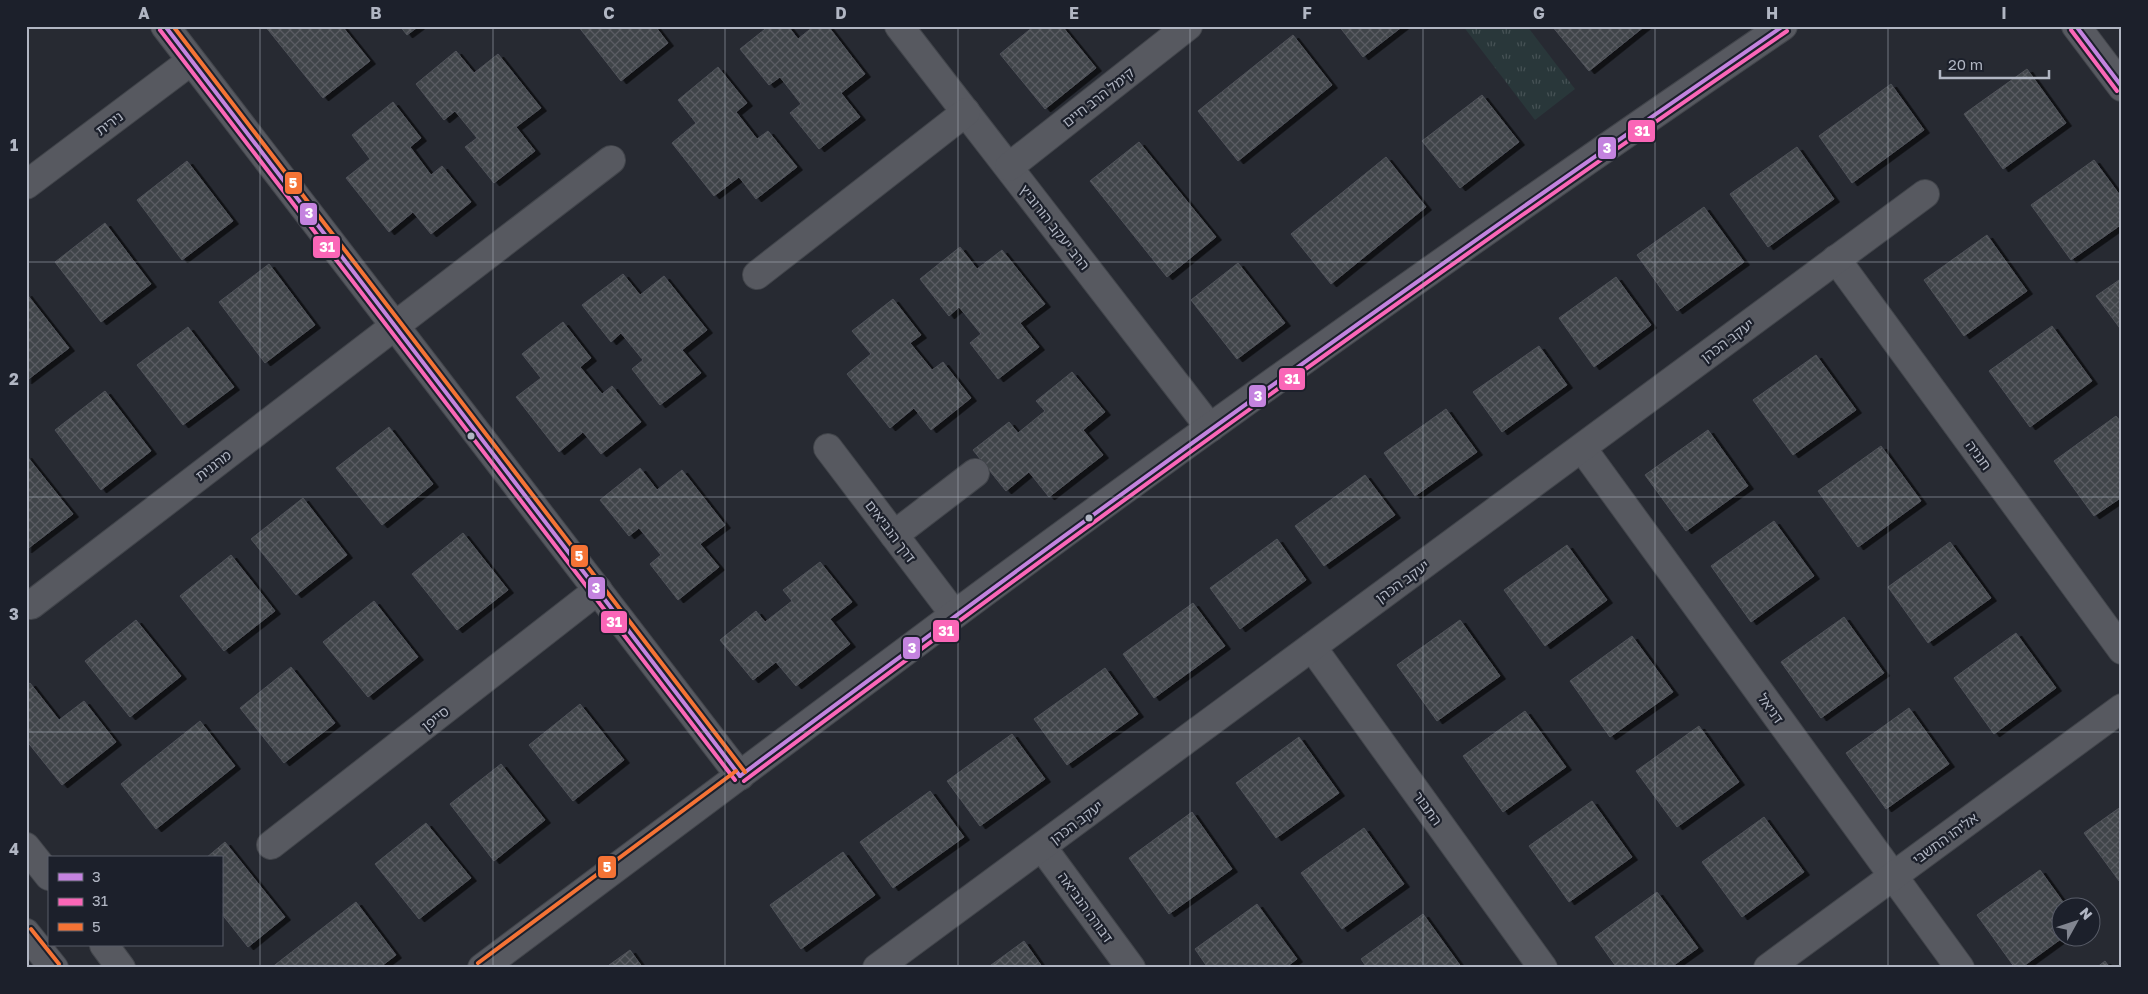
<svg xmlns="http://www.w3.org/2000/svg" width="2148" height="994" viewBox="0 0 2148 994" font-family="'Golos Text','Noto Sans Hebrew',sans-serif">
<defs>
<pattern id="park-tufts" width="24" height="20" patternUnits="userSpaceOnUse" patternTransform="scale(1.25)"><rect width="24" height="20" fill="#29373a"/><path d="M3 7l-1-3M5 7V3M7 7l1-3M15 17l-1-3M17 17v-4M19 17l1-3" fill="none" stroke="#465255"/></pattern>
<pattern id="building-cross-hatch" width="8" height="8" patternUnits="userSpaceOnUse" patternTransform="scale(1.25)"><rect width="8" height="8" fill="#41444a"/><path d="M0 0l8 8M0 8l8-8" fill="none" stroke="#5a5d62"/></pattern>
<filter id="shadow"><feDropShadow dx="5.5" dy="3" stdDeviation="0" flood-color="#0009"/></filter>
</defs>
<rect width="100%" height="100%" fill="#272a32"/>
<polygon fill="url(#park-tufts)" points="1463,26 1527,26 1575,89 1535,120"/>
<g fill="url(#building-cross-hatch)" stroke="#4f5259" filter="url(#shadow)">
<polygon points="265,26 342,26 370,61 323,98"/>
<polygon points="400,26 419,26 407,35"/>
<polygon points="578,26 655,26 668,43 621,81"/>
<polygon points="769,26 788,26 798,39 814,26 828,26 865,74 841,93 860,117 819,149 790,113 801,104 780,77 769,85 740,49"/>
<polygon points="1034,26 1062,26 1096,68 1045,109 1000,54"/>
<polygon points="1339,26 1403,26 1363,57"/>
<polygon points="1552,26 1645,26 1589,71"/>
<polygon points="1293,35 1332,85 1238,161 1198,111"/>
<polygon points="456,51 474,73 498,54 541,108 516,127 535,151 494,183 465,147 477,138 455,111 444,120 416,84"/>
<polygon points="718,67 747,103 736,112 757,139 768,131 797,167 756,199 739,177 714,196 672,143 696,123 678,100"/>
<polygon points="2027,69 2066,123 2003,169 1964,114"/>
<polygon points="1891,84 1924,130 1852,183 1819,136"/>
<polygon points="1482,95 1519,142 1460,188 1422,141"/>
<polygon points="393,102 421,138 410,147 431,175 442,166 471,202 431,234 413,212 389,232 346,178 370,159 352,135"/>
<polygon points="1139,142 1216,237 1167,277 1090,181"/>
<polygon points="1797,147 1834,199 1768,247 1730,194"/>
<polygon points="1386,157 1426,207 1331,284 1291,234"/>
<polygon points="2094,160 2122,198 2122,224 2071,260 2031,205"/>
<polygon points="187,161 233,221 182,260 137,200"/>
<polygon points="1704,207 1744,262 1677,311 1637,255"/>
<polygon points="105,223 151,284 101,322 55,262"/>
<polygon points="1987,235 2027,291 1964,336 1924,280"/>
<polygon points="960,247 977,269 1002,250 1045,304 1020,323 1039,347 998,379 970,343 981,334 959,307 949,316 920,279"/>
<polygon points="1238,263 1285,323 1237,359 1191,300"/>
<polygon points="269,264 315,325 265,363 219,302"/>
<polygon points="623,274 640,295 664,276 707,330 682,350 701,373 660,405 632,369 643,360 621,333 611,342 582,305"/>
<polygon points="1616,277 1651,325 1594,367 1559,318"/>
<polygon points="2122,278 2122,331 2096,296"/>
<polygon points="26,293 69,348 26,381"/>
<polygon points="893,299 921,335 910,343 932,370 943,362 971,398 931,430 914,408 890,428 847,374 871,354 852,331"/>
<polygon points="563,322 591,358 580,367 602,394 612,386 641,422 601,454 583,432 559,452 516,397 541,378 522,354"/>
<polygon points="2052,326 2092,381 2030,427 1989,371"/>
<polygon points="188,327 234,387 183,425 137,365"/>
<polygon points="1539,346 1567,385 1502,432 1473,392"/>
<polygon points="1816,355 1856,410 1793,455 1753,400"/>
<polygon points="1072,372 1105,412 1083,430 1103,455 1049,497 1029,472 1006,491 973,450 1009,422 1018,433 1045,411 1036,401"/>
<polygon points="105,391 151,451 101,490 55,430"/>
<polygon points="1446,409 1477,452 1415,496 1384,453"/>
<polygon points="2116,416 2122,423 2122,497 2094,516 2054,461"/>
<polygon points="389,427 433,484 382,525 336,468"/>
<polygon points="1708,430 1748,486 1686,531 1645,475"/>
<polygon points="1881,446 1921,501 1858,547 1818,491"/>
<polygon points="26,455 73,514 26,550"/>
<polygon points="640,468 657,490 682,470 725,525 700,544 719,567 678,600 650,564 661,555 639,528 629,536 600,500"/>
<polygon points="1365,475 1395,515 1324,566 1295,526"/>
<polygon points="303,498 347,555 296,595 251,539"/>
<polygon points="1774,521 1814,576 1751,622 1711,566"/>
<polygon points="463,533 508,590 457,630 412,574"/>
<polygon points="1277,539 1306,580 1240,629 1210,588"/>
<polygon points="1950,542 1991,598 1928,643 1888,587"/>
<polygon points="1567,545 1607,600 1545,646 1504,590"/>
<polygon points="231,555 275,611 224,651 180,596"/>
<polygon points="820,562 852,602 830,619 850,644 796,686 776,662 753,680 720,640 756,611 765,622 792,601 783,590"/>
<polygon points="374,601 418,657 368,697 323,642"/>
<polygon points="1193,603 1225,646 1154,698 1123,654"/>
<polygon points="1844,617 1884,673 1821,718 1781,662"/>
<polygon points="136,620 181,676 130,717 85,661"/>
<polygon points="1460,620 1500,676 1437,721 1397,665"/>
<polygon points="2016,633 2056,688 1994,734 1954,678"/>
<polygon points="1632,636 1673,692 1610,737 1570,681"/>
<polygon points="291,667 335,723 284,763 240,708"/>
<polygon points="1105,668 1138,714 1067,765 1034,719"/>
<polygon points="30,683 59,720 84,701 116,742 62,785 26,740 26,686"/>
<polygon points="580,704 624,760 573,801 529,745"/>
<polygon points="1909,708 1949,764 1886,809 1846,753"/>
<polygon points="1525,711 1566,767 1503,812 1463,756"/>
<polygon points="200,721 235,766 156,829 121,784"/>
<polygon points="1699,726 1739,782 1677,827 1636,771"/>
<polygon points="1012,734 1045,779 980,826 947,781"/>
<polygon points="1299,737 1339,793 1276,838 1236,783"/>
<polygon points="501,764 545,820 494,861 450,804"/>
<polygon points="930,791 964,837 893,888 860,842"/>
<polygon points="1592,801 1632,857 1569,902 1529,846"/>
<polygon points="2122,806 2122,885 2084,833"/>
<polygon points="1192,812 1232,869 1169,914 1129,858"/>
<polygon points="1764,817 1804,872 1742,917 1702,862"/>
<polygon points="426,823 471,878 419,919 375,864"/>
<polygon points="1364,828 1404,884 1342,929 1301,873"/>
<polygon points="225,842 285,917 248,947 221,913 221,858 206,858"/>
<polygon points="843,852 875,895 801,949 770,905"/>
<polygon points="2040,870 2066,906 2060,906 2060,936 2065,936 2021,968 2015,968 1977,915"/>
<polygon points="1657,892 1698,948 1670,968 1617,968 1595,937"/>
<polygon points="356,902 396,955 379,968 271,968"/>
<polygon points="1257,904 1297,959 1285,968 1208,968 1195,949"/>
<polygon points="1423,914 1462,968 1367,968 1361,959"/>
<polygon points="1024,941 1043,968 987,968"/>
<polygon points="630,950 643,968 605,968"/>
<polygon points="2105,961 2110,968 2096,968"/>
</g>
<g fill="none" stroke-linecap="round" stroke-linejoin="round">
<g stroke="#42454b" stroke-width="30">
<g id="minor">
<polyline points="165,26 740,776"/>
<polyline points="899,26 1210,428"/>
<polyline points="2076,26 2122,87"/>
<polyline points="1009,167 1188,26"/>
<polyline points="26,185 191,61"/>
<polyline points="1836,259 2122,650"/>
<polyline points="757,275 966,112"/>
<polyline points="828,448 954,614"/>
<polyline points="1582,448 1960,968"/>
<polyline points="894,535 975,473"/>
<polyline points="31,605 611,160"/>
<polyline points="1312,647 1543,968"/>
<polyline points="271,845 598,590"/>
<polyline points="26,847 49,876"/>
<polyline points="1042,847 1131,968"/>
<polyline points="26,933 54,968"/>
<polyline points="104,945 121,968"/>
<path d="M482 968C639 850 796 732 954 615 1226 413 1503 217 1783 26"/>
<polyline points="877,968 1925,194"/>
<polyline points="1768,968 2122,708"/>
</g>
</g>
<use href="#minor" stroke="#575960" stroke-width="28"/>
<g stroke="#1c202b" stroke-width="8">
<g id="bus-1">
<polyline points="165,26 740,776"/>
<polyline points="2076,26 2122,87"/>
<path d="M740 776C1083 519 1430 269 1783 26"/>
</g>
</g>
<g stroke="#1c202b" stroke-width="8">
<g id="bus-2">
<polyline points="160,30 735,780"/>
<polyline points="2071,30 2117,91"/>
<path d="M744 781C1087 524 1433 274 1787 31"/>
</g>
</g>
<g stroke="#1c202b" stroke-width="8">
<g id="bus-3">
<polyline points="173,26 745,772"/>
<polyline points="31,929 59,964"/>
<polyline points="478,963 736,771"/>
</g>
</g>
<use href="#bus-1" stroke="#c483df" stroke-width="4"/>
<use href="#bus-2" stroke="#fa66b7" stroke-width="4"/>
<use href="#bus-3" stroke="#f57335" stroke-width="4"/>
</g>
<path fill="none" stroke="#b1b6c3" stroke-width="1" stroke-opacity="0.55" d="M260 26V968M493 26V968M725 26V968M958 26V968M1190 26V968M1423 26V968M1655 26V968M1888 26V968M26 262H2122M26 497H2122M26 732H2122"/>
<g fill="#b1b6c3" stroke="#1c202b" stroke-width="2">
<circle cx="471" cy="436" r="4.5"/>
<circle cx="1089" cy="518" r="4.5"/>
</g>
<g text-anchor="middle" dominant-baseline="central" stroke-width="4.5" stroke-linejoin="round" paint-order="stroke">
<g font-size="14" fill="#b1b6c3" stroke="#1c202b">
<text transform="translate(1098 97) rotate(-38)">קימל הרב חיים</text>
<text transform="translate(109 123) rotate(-37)">נירית</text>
<text transform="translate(1055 227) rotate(52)">הרב יעקב הורוביץ</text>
<text transform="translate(1727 340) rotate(-37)">יעקב הכהן</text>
<text transform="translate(1979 455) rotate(54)">חנניה</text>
<text transform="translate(213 465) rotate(-37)">מרגנית</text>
<text transform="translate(891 531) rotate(53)">דרך הנביאים</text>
<text transform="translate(1402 581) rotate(-36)">יעקב הכהן</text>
<text transform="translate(1771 708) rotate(54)">דניאל</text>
<text transform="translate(435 718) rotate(-38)">סייפן</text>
<text transform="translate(1428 808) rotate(54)">התבור</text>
<text transform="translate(1076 822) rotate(-37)">יעקב הכהן</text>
<text transform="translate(1945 838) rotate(-36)">אליהו התשבי</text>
<text transform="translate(1086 907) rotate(54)">דבורה הנביאה</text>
</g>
</g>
<g stroke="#1c202b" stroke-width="2">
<rect x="1627" y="119" width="29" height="24" rx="5" fill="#fa66b7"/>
<rect x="1597" y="136" width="20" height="24" rx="5" fill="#c483df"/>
<rect x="284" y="171" width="19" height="24" rx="5" fill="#f57335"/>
<rect x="299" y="202" width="19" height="24" rx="5" fill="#c483df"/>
<rect x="312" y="235" width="29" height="24" rx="5" fill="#fa66b7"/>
<rect x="1278" y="367" width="28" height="24" rx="5" fill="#fa66b7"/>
<rect x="1248" y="384" width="19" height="24" rx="5" fill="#c483df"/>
<rect x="570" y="544" width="19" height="24" rx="5" fill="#f57335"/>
<rect x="587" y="576" width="19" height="24" rx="5" fill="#c483df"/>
<rect x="600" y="610" width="28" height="24" rx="5" fill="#fa66b7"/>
<rect x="932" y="619" width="28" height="24" rx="5" fill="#fa66b7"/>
<rect x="902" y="636" width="19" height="24" rx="5" fill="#c483df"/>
<rect x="597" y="855" width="20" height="24" rx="5" fill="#f57335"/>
</g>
<g font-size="14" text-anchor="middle" font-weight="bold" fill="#fff">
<text x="1642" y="136">31</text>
<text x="1607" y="153">3</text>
<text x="293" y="188">5</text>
<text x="309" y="218">3</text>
<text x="327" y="252">31</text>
<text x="1292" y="384">31</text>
<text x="1258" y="401">3</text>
<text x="579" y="561">5</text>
<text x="596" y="593">3</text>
<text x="614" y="627">31</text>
<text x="946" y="636">31</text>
<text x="912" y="653">3</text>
<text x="607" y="872">5</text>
</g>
<rect width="2148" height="994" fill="none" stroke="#1c202b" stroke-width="55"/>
<rect x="48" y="856" width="175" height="90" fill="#1c202b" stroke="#585c68"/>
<rect x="58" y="873" width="25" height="8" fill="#c483df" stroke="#585c68"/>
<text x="92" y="882" font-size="15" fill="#b1b6c3">3</text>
<rect x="58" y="898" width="25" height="8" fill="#fa66b7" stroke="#585c68"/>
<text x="92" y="906" font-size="15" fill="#b1b6c3">31</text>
<rect x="58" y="923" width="25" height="8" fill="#f57335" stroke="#585c68"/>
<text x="92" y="932" font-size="15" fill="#b1b6c3">5</text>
<g transform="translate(2076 922) rotate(50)"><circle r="24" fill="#1c202b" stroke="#585c68"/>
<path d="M0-4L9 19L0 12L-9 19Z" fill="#818590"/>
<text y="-8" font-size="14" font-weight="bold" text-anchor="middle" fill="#b1b6c3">N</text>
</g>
<path d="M1940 70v8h109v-8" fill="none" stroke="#b1b6c3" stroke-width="2.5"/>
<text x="1948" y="70" font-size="15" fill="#b1b6c3" stroke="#1c202b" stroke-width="4" paint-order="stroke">20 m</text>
<rect x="28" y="28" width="2092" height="938" fill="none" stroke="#b1b6c3" stroke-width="2"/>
<g font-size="16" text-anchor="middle" font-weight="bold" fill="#b1b6c3">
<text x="144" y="19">A</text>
<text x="376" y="19">B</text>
<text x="609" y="19">C</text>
<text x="841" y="19">D</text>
<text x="1074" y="19">E</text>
<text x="1307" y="19">F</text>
<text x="1539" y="19">G</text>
<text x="1772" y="19">H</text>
<text x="2004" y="19">I</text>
<text x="14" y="151">1</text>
<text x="14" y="385">2</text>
<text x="14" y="620">3</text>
<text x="14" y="855">4</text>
</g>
</svg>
